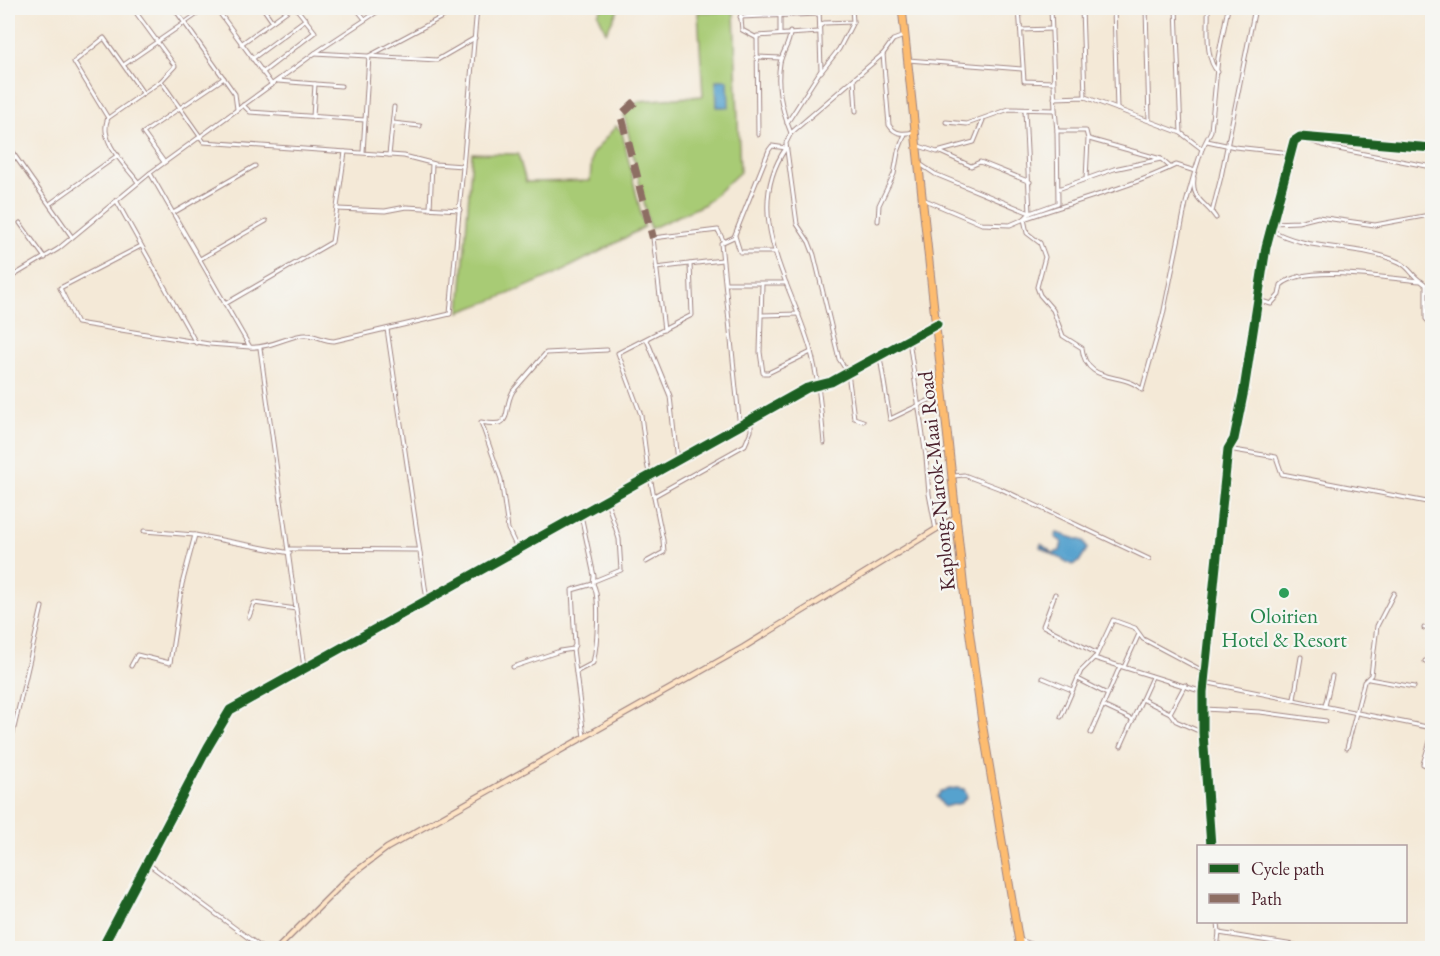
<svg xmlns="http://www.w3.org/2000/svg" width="1440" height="956" viewBox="0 0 1440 956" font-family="'EB Garamond',serif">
<rect width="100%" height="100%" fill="#f6f6f2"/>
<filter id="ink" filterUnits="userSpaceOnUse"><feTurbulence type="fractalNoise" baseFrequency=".0167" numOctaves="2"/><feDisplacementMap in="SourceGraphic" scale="12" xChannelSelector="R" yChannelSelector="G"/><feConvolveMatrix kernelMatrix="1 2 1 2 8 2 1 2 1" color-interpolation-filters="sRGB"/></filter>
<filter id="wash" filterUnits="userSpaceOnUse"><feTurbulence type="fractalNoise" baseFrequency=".008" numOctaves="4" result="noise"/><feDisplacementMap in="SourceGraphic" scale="24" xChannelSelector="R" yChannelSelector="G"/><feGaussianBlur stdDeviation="1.35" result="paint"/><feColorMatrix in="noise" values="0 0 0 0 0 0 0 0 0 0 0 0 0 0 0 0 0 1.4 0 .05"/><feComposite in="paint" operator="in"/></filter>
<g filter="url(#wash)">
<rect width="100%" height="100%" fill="#f4e9d7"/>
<g fill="#a8cb74" stroke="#797550" stroke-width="1.5">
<polygon points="602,8 619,8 606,32 598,14"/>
<polygon points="698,12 734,12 740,172 705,204 650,229 624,115 639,101 703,96"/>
<path d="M616 126 622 132 644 227C582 263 528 289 460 312L472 153 518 154 526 182 590 181 592 154Z"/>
</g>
<g fill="#56a2ce" stroke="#50607c" stroke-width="1.5">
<polygon points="716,80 728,80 729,107 717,107"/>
<polygon points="1057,533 1084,541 1087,549 1079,562 1072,565 1040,547 1041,544 1053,553 1060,551 1062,542 1055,537"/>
<polygon points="956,788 964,789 967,796 961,803 944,807 937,797 941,791"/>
</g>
</g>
<g filter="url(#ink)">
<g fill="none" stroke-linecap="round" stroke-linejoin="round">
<g stroke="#9f8481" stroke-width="5">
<g id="street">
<polyline points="174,8 235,94 237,109"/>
<polyline points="216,8 272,85"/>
<polyline points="263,8 272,21"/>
<polyline points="356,8 364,18"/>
<polyline points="740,8 742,30 757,38"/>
<polyline points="780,8 780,33"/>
<polyline points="1019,8 1024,81 1053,82"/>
<polyline points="1082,8 1085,97"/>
<polyline points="1114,8 1117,109"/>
<polyline points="1146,8 1149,120"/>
<polyline points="1176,8 1181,133"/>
<path d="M1208 8C1209 26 1204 59 1218 72"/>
<polyline points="8,10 10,8"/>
<path d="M137 14 175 66 161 81 108 118C98 140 125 165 138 182"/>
<polyline points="740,17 819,14"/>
<polyline points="820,26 824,23 853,22 852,8"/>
<polyline points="1021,30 1052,29"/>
<path d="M790 32C790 45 782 51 780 63 776 87 782 111 791 133"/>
<polyline points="241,44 291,8"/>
<polyline points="315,53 437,60 475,38"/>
<path d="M883 54 889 125C895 135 904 134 914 132"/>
<polyline points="756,57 781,58"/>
<polyline points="252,59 306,19"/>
<polyline points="908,60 1022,69"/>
<polyline points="125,64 206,8"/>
<polyline points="821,72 839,49 853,22"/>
<polyline points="262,73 315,32 296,8"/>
<polyline points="854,79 856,111"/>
<polyline points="161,81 204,142 404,156 435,164 463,166"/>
<polyline points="278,81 341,86"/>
<polyline points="1054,98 1085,97 1181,133 1202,149 1195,171"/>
<polyline points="243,105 250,112 365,120"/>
<polyline points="1025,110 1030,213"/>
<polyline points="1055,110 1057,131"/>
<polyline points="313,117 315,84"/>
<polyline points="108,118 74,62 104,38 143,93"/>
<polyline points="946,122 967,124 1009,109 1055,110 1051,8"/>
<polyline points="393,123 420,126"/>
<polyline points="787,123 821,70 819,8"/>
<polyline points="758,135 757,36 819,32"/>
<polyline points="1300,138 1333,148 1432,167"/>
<polyline points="1207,141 1235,147 1282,152 1290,157"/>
<polyline points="8,146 72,237"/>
<polyline points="919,146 937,152 974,142 983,120"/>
<polyline points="1202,149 1211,131 1218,58 1228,8"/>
<polyline points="363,152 369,56 459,8"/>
<polyline points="940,152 971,166 980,162 1030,182"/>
<polyline points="389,155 394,107"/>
<polyline points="1161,159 1170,167"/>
<polyline points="8,162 15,157"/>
<polyline points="164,162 143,133 224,78"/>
<polyline points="920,164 935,174 1030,213"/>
<path d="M1176 165 1195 171 1186 203 1163 315 1142 390C1125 371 1086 386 1082 348L1063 336 1053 310 1040 295 1037 287 1045 257 1040 243 1027 233 1024 219C1074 201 1129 188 1176 165Z"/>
<path d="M150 173 250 347C270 349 294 333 307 335 316 335 324 341 334 341L450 314 477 8"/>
<path d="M1194 178C1191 200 1206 202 1216 218"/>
<polyline points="1086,179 1114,169 1161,159 1089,139"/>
<polyline points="116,200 196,343"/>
<polyline points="925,200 982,224 1010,225 1024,219 1030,213 1058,203 1057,131 1086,131 1088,139 1086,179 1058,189"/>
<polyline points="51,203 118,155"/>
<polyline points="337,209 385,211 406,207 460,210"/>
<polyline points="430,209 432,164"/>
<polyline points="1212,212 1221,177 1255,8"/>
<polyline points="173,213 255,166"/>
<polyline points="878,221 879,205 894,174 898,152 905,134"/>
<polyline points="20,223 45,258"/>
<polyline points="1272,223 1298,222 1318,217 1375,225 1424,216 1432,217"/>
<path d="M1270 229C1308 253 1358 243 1399 262 1408 266 1412 275 1419 280"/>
<polyline points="735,236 740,252 776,252"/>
<polyline points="141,246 60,288 77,323 209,344 250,347"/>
<polyline points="200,259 266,221"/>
<polyline points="656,268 722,260"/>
<polyline points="8,279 58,249 150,173 315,53 383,8"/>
<polyline points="726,283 786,283"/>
<polyline points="762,284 760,352 763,373 768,373 811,352"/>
<path d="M1258 300 1271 304 1279 295 1281 285C1306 263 1387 279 1421 281L1426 285V319L1432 325"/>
<polyline points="225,304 332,242 345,152"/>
<polyline points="762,315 799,314"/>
<polyline points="387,329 427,600"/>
<polyline points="664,330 653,238 718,230 723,240"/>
<polyline points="647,340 670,396 677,461"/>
<polyline points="909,340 926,457 929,494 936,530"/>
<polyline points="260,348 304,667"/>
<polyline points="880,357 890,419 942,394"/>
<polyline points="863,421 854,418 848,373 839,359 814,255 809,242 797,224 786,143 791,133 883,54 893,40 904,36"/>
<path d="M740 428 721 243 734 237 769 150 772 146 786 148C741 213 791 282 810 348 819 380 821 411 824 443"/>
<polyline points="1228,449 1276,457 1282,474 1432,503"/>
<polyline points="927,457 949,450"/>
<polyline points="954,476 964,475 1001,489 1149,559"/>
<polyline points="654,496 745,445 751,431 751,422"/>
<polyline points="581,515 594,576 593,584 572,590 575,645 573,649 584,737"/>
<polyline points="144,531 195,535 290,553"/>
<polyline points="289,549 419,550"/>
<path d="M518 550 508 529 501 479 481 422C516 429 501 412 513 391L546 353 607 350"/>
<polyline points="646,562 664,552 663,540 647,463 641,415 618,353 692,315 690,264"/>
<polyline points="594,581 621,570 619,539 607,501"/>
<polyline points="1055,594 1043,626 1096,653"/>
<polyline points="249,617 254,603 296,609"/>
<polyline points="1424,628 1432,629"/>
<polyline points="1094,658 1203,692"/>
<polyline points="1425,661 1432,662"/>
<polyline points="131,666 137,655 170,663 182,584 195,535"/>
<polyline points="513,667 560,651 573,649"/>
<polyline points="1124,667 1139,634"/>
<path d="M576 672 593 663C597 646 601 598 593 584"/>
<polyline points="1043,678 1072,690"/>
<polyline points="1078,679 1107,694"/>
<polyline points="1369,679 1414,687"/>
<polyline points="1204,682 1432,728"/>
<polyline points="1142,699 1152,677"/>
<polyline points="1294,699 1301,657"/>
<polyline points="1103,706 1133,720"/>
<polyline points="1325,706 1332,676"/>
<polyline points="1204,709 1260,712 1326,721"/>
<polyline points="1170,713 1185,685"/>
<polyline points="1061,717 1081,671 1096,656 1113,620 1135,628 1143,639 1205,672"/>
<polyline points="1091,733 1120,666"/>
<polyline points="1432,735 1423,764 1432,768"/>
<polyline points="1121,746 1142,699 1170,713 1176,721 1203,733"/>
<polyline points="1347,748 1364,682 1371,675 1377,626 1394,593"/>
<polyline points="8,754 42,607"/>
<polyline points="1211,846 1203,733 1203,692 1228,449 1234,439 1244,390 1266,247 1294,141 1300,137 1432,148"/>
<polyline points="147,863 262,948"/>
<polyline points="1218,922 1219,933"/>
<polyline points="1020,940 1043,948"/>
<polyline points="8,942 15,948"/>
<polyline points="102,948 208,747 230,710 807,388 831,382 935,325"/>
<polyline points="1217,948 1219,933 1312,948"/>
<polyline points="1370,948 1372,944"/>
</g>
</g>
<g stroke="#9f8481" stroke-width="7">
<polyline id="secondary" points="278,948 350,876 387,848 744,647 956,517"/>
</g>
<g stroke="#9f8481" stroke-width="9">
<polyline id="highway" points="902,8 965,600 982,722 1020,948"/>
</g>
<use href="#street" stroke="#fff" stroke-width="3"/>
<use href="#secondary" stroke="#fee4c5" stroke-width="4.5"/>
<use href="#highway" stroke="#fdbc6f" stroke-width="7"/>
<polyline stroke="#8d6e63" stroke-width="8" stroke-dasharray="15 8" stroke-linecap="butt" points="635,102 621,115 653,238"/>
<g stroke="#f6f6f2" stroke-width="13">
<g id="cycleway">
<polyline points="1211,846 1203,733 1203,692 1228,449 1234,439 1244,390 1266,247 1294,141 1300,137 1432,148"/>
<polyline points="102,948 208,747 230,710 807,388 831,382 937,324"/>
</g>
</g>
<use href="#cycleway" stroke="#1b5e20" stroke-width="9"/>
</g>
</g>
<circle fill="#2e9e5b" stroke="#f6f6f2" stroke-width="2" cx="1284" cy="593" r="6"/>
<g text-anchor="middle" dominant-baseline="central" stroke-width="4.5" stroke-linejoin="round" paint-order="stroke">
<g font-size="21" fill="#4a1f2b" stroke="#f6f6f2">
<text transform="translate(936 481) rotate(-96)">Kaplong-Narok-Maai Road</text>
</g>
<g font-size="21" fill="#27864d" stroke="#f6f6f2">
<text x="1284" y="615">Oloirien<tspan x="1284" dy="24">Hotel &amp; Resort</tspan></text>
</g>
</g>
<rect width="1440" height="956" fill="none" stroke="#f6f6f2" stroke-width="30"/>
<rect x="1197" y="845" width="210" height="78" fill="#f6f6f2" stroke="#b1a0a2" stroke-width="1.5"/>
<rect x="1209" y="864" width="30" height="9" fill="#1b5e20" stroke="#b1a0a2" stroke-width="1.5"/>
<text x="1251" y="875" font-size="18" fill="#4a1f2b">Cycle path</text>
<rect x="1209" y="894" width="30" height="9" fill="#8d6e63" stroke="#b1a0a2" stroke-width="1.5"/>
<text x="1251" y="905" font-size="18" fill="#4a1f2b">Path</text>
</svg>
